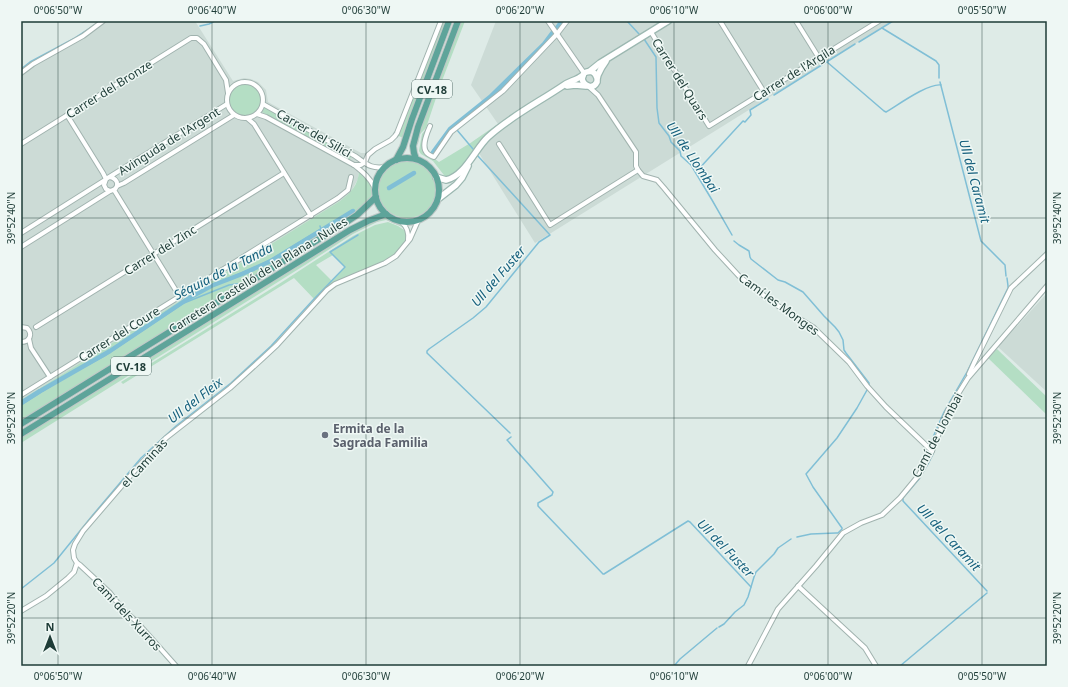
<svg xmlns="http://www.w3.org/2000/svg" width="1068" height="687" viewBox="0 0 1068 687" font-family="'Noto Sans',sans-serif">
<rect width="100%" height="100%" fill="#deebe7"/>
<g fill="#ccdbd6">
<polygon points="107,21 195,21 233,81 244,78 251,79 258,82 266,90 268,102 361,153 366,153 359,170 358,179 351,192 340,201 21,400 21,75 34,65 65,49 89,35"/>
<polygon points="496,21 892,21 535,243 472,142 498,124 471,85"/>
<polygon points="1047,293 1047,392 998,347"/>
</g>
<g fill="#b4dec4" fill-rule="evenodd">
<polygon points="443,21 446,21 417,96 403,138 399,136 396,137 403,124"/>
<polygon points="460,21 465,21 440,86 426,128 420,134 418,144 416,144 419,133"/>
<circle cx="245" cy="100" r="16"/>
<polygon points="265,107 352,156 349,160 262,112"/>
<polygon points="498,124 483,139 462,169 447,179 433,161 421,154 419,151 422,134 427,128 424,151 439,162 472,142"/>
<circle cx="407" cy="189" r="29"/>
<path d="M359 171C382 188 373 198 355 214L21 422V400L340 201C351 192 358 186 359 171Z"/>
<path d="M383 218C391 218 402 222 405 229L400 226 386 220 377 222 353 234 305 265 21 443V437L357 229Z"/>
<path d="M388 222 398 226 407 232 406 241 395 255 384 262 326 289 315 300 294 278 123 384 121 382 282 282 353 236 375 225ZM333 255 345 267 332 281 316 265Z"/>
<polygon points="997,349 1047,397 1047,415 988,358"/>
</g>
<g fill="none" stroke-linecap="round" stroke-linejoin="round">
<g stroke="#80bfd6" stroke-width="1.5">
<polyline points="627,21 639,34"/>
<polyline points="200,26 209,24 215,21"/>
<polyline points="882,28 936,61 939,65 939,78"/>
<polyline points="557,29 563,21"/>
<polyline points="644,39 656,57 657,108 659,123 669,136 671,142 680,151 681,156 691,165 712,200 732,235"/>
<polyline points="859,42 893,21"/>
<polyline points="546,43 552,35"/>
<path d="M827 62 884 111 886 112C898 105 928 83 941 85"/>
<polyline points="21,69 30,62 75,38 95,25"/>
<polyline points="940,82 981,241 1005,265 1006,276"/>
<polyline points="774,95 855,44"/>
<polyline points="486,100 489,100 493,95 535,54"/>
<polyline points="457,130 473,149"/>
<polyline points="477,155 550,235 539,242 486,307 473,318 429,349 427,351 427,353 510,433"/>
<polyline points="696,172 743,121 745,122 751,115 750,110 768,99"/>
<polyline points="734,241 739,245 749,251 750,257 751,259 778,280 785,282 803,292 824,316 835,327 839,332 843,340 844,350 846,353 869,383 869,386"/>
<polyline points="210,287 210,286 256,267 272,259 321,229 320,226"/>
<polyline points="21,405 60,380 106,355 184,303 229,285 236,284 240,284"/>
<polyline points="511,437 507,440 508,441 553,492 552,495 538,503 538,506 603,574 604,574 688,521 690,522 751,587"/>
<polyline points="930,447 930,444 944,412 967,372 1008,288 1008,286 1007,278"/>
<polyline points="933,454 929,462 919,479 903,498 903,501 987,591"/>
<polyline points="797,537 811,534 836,533 838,533 842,529 842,528 813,487 806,474 837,438 857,408 867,390"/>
<polyline points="21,589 54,563 92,516 141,458 176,426 231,383 271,346 313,300 345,267 330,252 358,235"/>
<polyline points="719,627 724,624 735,612 744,605 748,597 754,577 756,572 774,554 778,548 791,539"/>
<polyline points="674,666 680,659 717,628"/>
<polyline points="900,666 987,593"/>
</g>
<g stroke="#80bfd6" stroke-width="4.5">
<polyline points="556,29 562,21"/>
<polyline points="431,155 450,129 490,97 544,44 553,32"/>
<polyline points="389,188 414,173"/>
<polyline points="42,390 110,351 189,298 211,286 242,274 271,261 353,211"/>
<polyline points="21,403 40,391"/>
</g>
<g stroke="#a1b3af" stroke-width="6">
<g id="street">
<polyline points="548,21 584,73"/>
<polyline points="720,21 764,92"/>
<polyline points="796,21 819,58"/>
<polyline points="651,32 709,126 879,21"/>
<polyline points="21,73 33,64 83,36 103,21"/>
<circle cx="245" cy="100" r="18"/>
<polyline points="588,86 598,95 636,152 636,166 638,170 643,176 657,180 664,188 715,250 739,276 754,288 775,304 813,327 849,362 867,386 886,407 932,451"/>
<path d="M263 104 355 156C367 164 370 169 385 167"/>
<path d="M257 114 266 117 354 165C364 173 369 177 375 188"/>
<polyline points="67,115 103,173 106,179"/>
<polyline points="247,118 254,124 311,216"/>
<path d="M430 126C427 133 420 148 428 154 428 154 433 157 434 157L451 132 503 91 557 34 567 21"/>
<polyline points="21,144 191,38 197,38 204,44 226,80 228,93"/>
<polyline points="499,144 550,225 638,170"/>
<polyline points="354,165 361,165 365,162 368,155 375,149 391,140 395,136 397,133 441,21"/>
<path d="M110 177C119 179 120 189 110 191L106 189 104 185 106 179 227 104"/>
<polyline points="117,186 124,183 234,115"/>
<polyline points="114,190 180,297"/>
<path d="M401 221C407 227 409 232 408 240"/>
<polyline points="21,233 105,180"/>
<polyline points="21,247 110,191"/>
<path d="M21 327 27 328C33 334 30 342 21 342"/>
<polyline points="36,327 284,173"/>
<polyline points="29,339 31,348 50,377"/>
<polyline points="969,374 974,363 1011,288 1047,254"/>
<polyline points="21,395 338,198 348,190 351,177"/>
<polyline points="77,563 80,565 110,593 124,611 135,620 176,666"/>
<polyline points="798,586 865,648 876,666"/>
<polyline points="21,611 46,596 68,578 74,572 77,563 74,558 73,550 75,544 83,531 137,468 166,438 230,388 263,358 277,345 327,290 335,284 385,263 396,256 410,239 417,223 419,219"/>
<polyline points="748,666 778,609 816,566 843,533 861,523 882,515 900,498 919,475 932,451 948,410 968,378 1047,286"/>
</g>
</g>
<g stroke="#9cb8b1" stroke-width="8">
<g id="secondary">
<polyline points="590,71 600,63 668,21"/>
<path d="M597 78C595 71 590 70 584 73L582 79C584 86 593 90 597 82 597 80 597 78 598 75 600 70 603 65 606 61"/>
<polyline points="567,86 575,85 586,86"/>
<path d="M436 177 446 180C465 176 475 149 488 137 511 116 539 102 564 85 570 81 577 80 583 75"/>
<polyline points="438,199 456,185 462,178 468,166"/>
</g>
</g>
<g stroke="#c0c8c7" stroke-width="8">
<g id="primary">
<circle cx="407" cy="190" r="32"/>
<polyline points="416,159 414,153 413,146 418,127 458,21"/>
<polyline points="396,160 403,147 412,119 449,21"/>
<polyline points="21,424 345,223 357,215 376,197"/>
<polyline points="21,434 350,230 368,221 386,214"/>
</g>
</g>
<use href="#street" stroke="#fff" stroke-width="4"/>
<use href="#secondary" stroke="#fff" stroke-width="5.5"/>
<use href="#primary" stroke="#5ea49a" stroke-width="6"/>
</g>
<path fill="none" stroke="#1e3c37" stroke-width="1" stroke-opacity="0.45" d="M58 21V666M212 21V666M366 21V666M520 21V666M674 21V666M828 21V666M982 21V666M21 218H1047M21 418H1047M21 618H1047"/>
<circle fill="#6b7280" stroke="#eef7f4" stroke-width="1.5" cx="325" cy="435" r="4"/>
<g text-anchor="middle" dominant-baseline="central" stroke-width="3" stroke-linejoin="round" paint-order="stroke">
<g fill="#eef7f4" stroke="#5c7470" stroke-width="1">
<rect x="412" y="80" width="40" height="18" rx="3"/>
<rect x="111" y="357" width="40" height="18" rx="3"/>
</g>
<g font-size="11" font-weight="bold" fill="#1e3c37">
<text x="432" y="89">CV-18</text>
<text x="131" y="366">CV-18</text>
</g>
<g font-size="12" fill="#1e3c37" stroke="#eef7f4">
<text transform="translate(794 73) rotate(-32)">Carrer de l'Argila</text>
<text transform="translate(680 79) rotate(58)">Carrer del Quars</text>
<text transform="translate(109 89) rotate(-32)">Carrer del Bronze</text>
<text transform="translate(314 133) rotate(30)">Carrer del Silici</text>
<text transform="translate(169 141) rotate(-32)">Avinguda de l'Argent</text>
<text transform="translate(160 250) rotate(-32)">Carrer del Zinc</text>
<text transform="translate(258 275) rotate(-32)">Carretera Castelló de la Plana - Nules</text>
<text transform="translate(779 304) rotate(36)">Camí les Monges</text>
<text transform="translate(119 334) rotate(-32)">Carrer del Coure</text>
<text transform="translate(937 435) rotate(-62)">Camí de Llombai</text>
<text transform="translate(144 463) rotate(-47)">el Caminàs</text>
<text transform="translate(127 614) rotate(47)">Camí dels Xurros</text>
</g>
<g font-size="12" font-weight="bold" fill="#5b616d" stroke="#eef7f4" text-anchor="start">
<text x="333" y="428">Ermita de la<tspan x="333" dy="14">Sagrada Familia</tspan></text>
</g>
<g font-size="13" font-style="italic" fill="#145f7c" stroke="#eef7f4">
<text transform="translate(693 157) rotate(56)">Ull de Llombai</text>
<text transform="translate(975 181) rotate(75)">Ull del Caramit</text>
<text transform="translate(223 271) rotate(-27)">Séquia de la Tanda</text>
<text transform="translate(498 276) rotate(-49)">Ull del Fuster</text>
<text transform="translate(195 400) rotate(-38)">Ull del Fleix</text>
<text transform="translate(949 537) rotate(47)">Ull del Caramit</text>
<text transform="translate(726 548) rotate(46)">Ull del Fuster</text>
</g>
</g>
<rect width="1068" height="687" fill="none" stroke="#eef7f4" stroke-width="44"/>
<g transform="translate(50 637)" stroke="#eef7f4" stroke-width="3" paint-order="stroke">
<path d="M0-3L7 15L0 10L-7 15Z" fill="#1e3c37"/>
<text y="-6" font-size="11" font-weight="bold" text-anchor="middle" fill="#1e3c37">N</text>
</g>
<rect x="22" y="22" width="1024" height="643" fill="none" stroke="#1e3c37" stroke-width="1.5"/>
<g font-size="10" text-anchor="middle" fill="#1e3c37">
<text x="58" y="14">0°06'50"W</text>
<text x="212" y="14">0°06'40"W</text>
<text x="366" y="14">0°06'30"W</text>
<text x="520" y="14">0°06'20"W</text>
<text x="674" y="14">0°06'10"W</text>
<text x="828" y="14">0°06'00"W</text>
<text x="982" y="14">0°05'50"W</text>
<text transform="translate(11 218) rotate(-90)" y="4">39°52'40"N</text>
<text transform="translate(1057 218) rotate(-90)" y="4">39°52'40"N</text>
<text transform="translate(11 418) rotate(-90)" y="4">39°52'30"N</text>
<text transform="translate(1057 418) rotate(-90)" y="4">39°52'30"N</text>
<text transform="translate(11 618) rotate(-90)" y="4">39°52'20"N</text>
<text transform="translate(1057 618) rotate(-90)" y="4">39°52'20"N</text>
<text x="58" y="680">0°06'50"W</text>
<text x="212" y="680">0°06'40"W</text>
<text x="366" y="680">0°06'30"W</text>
<text x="520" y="680">0°06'20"W</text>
<text x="674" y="680">0°06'10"W</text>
<text x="828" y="680">0°06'00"W</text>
<text x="982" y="680">0°05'50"W</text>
</g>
</svg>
